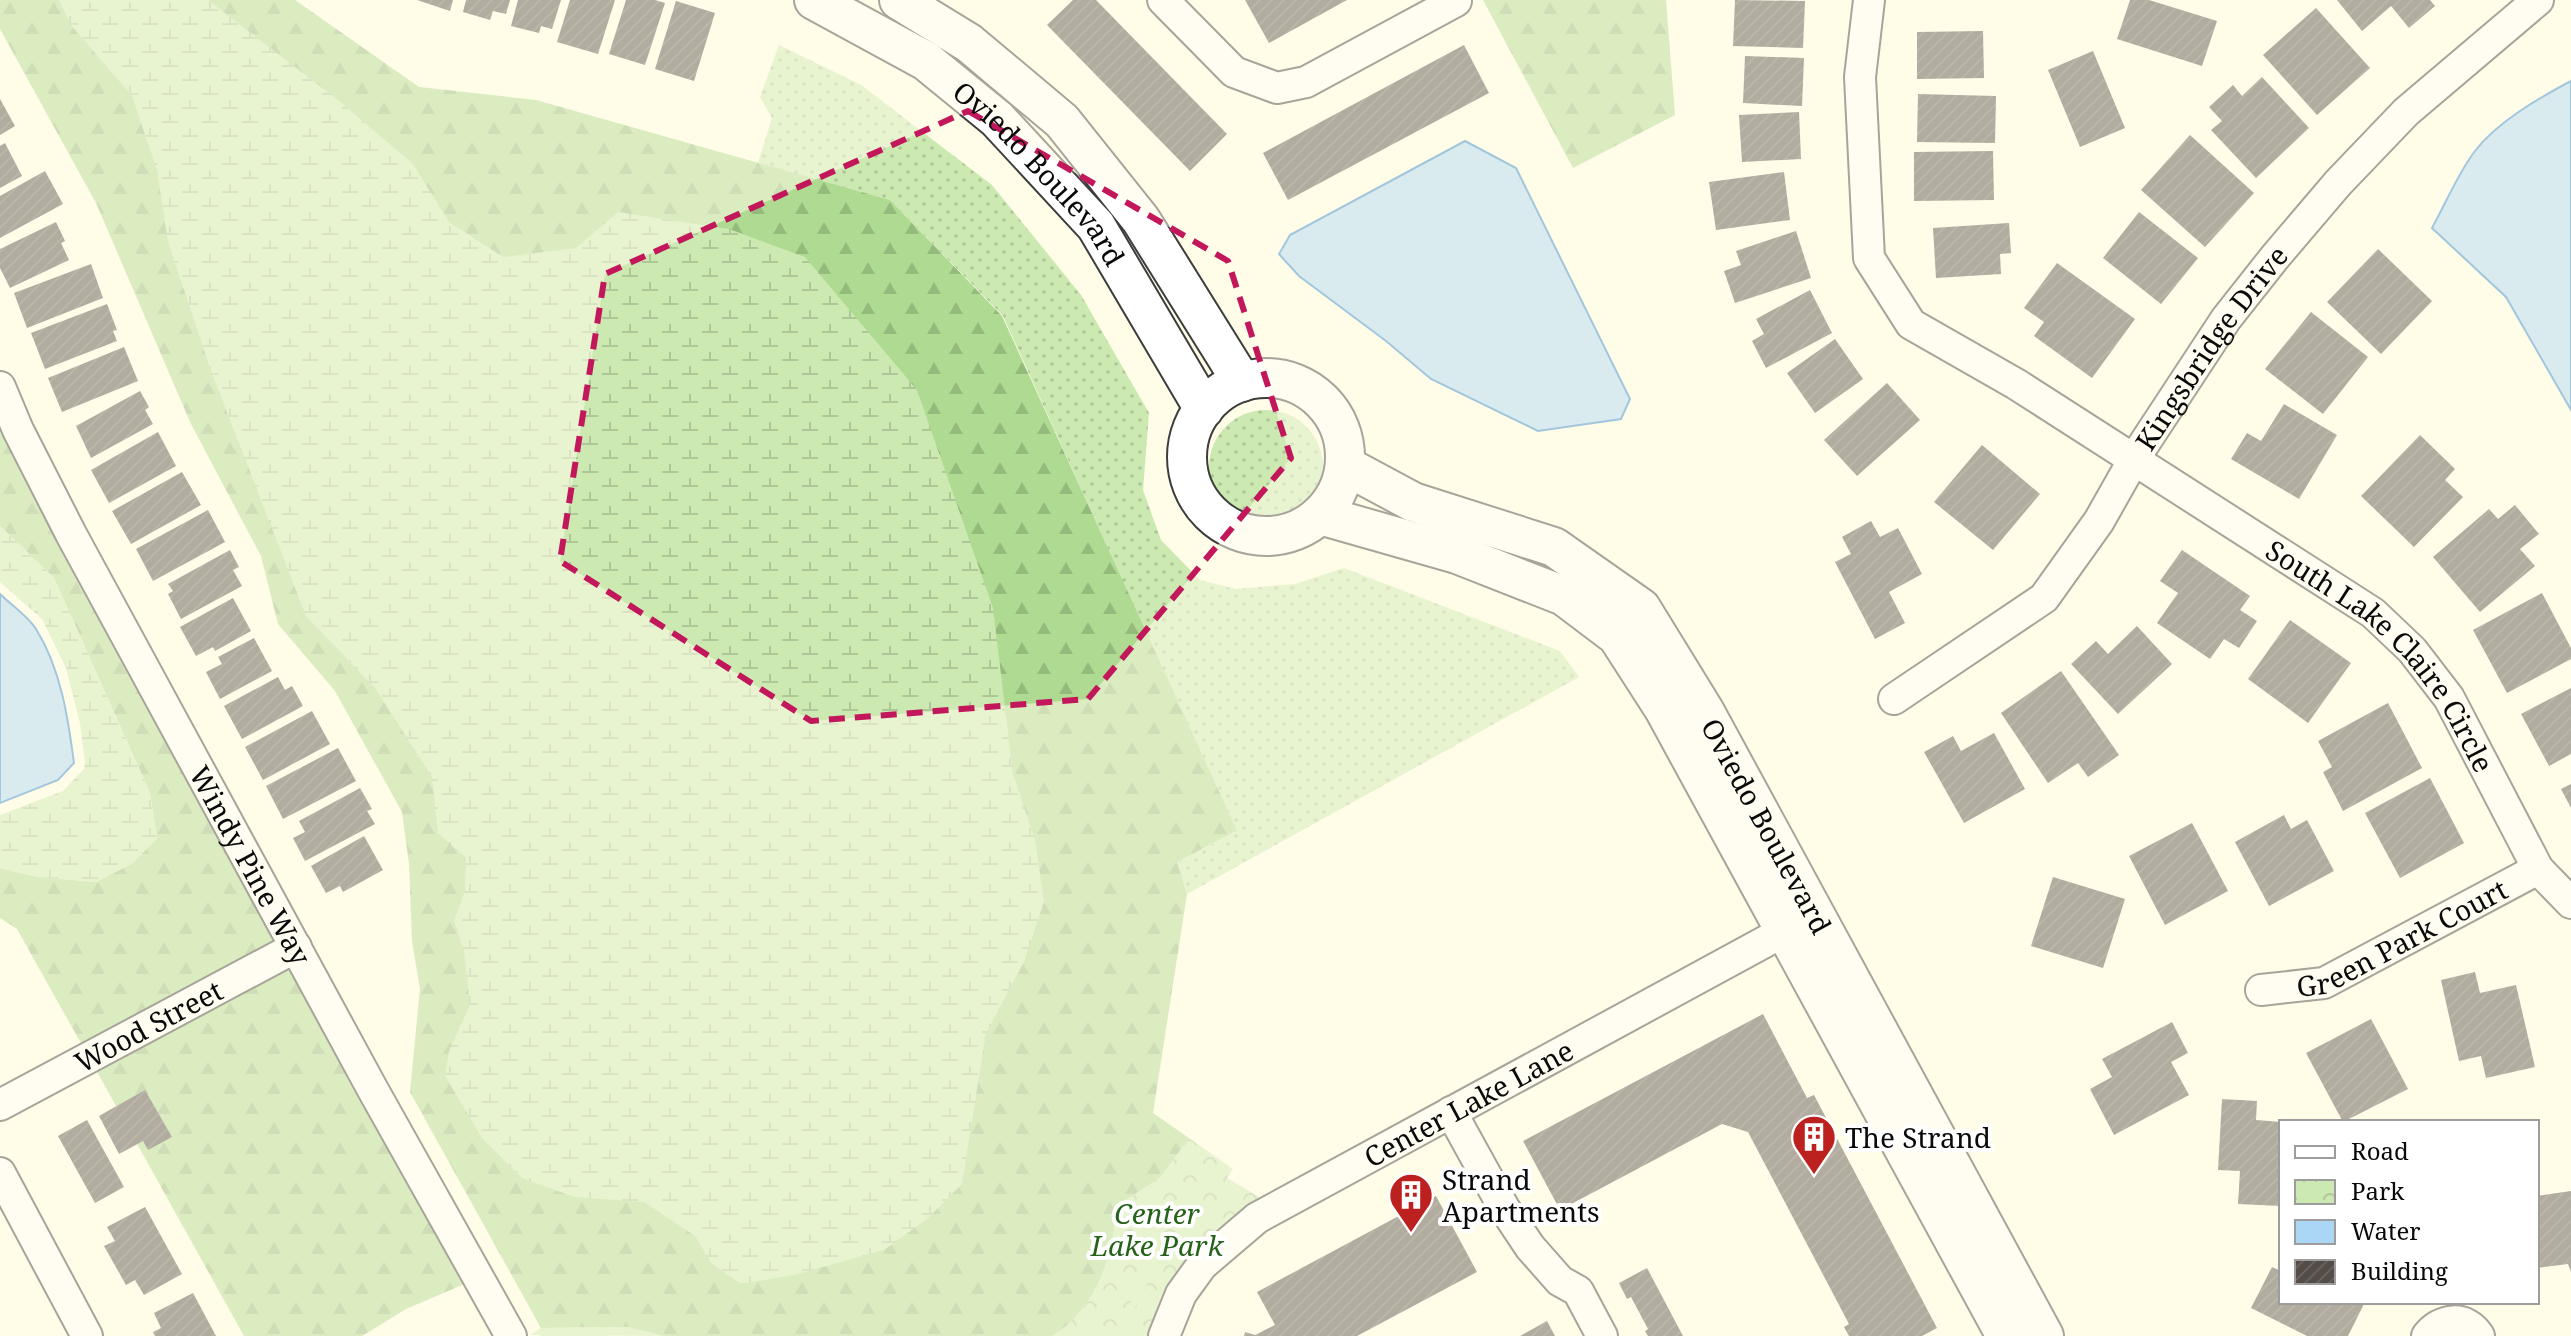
<svg xmlns="http://www.w3.org/2000/svg" width="2571" height="1336" viewBox="0 0 2571 1336" font-family="'Noto Serif',serif">
<defs>
<pattern id="grass-dots" width="8" height="8" patternUnits="userSpaceOnUse" patternTransform="scale(2)"><rect width="8" height="8" fill="#cce9b2"/><path d="M2 2h.1M6 6h.1" fill="none" stroke="#aec698" stroke-width="1.8" stroke-linecap="round"/></pattern>
<pattern id="forest-firs" width="22" height="20" patternUnits="userSpaceOnUse" patternTransform="scale(2)"><rect width="22" height="20" fill="#aeda91"/><path d="M5 1l3.5 6h-7zM16 11l3.5 6h-7z" fill="#94ba7c"/></pattern>
<pattern id="wetland-marsh" width="20" height="14" patternUnits="userSpaceOnUse" patternTransform="scale(2)"><rect width="20" height="14" fill="#cce9b2"/><path d="M1 5h8M5 5V1M11 12h8M15 12V8" fill="none" stroke="#aec698"/></pattern>
<pattern id="park-crowns" width="20" height="18" patternUnits="userSpaceOnUse" patternTransform="scale(2)"><rect width="20" height="18" fill="#cce9b2"/><path d="M2 6a3 3 0 1 1 6 0M12 15a3 3 0 1 1 6 0" fill="none" stroke="#aec698"/></pattern>
<pattern id="building-hatch" width="6" height="6" patternUnits="userSpaceOnUse" patternTransform="scale(2)"><rect width="6" height="6" fill="#534c47"/><path d="M-1 1l2-2M0 6l6-6M5 7l2-2" fill="none" stroke="#67615d"/></pattern>
</defs>
<rect width="100%" height="100%" fill="#fffce8"/>
<g fill="url(#grass-dots)">
<polygon points="779,45 861,85 992,185 1081,295 1149,413 1143,490 1161,540 1200,580 1236,589 1295,584 1344,568 1560,651 1579,677 1187,894 1177,862 1236,832 1003,316 890,200 758,163 772,118 760,97"/>
<circle cx="1266" cy="467" r="57"/>
</g>
<g fill="url(#forest-firs)">
<path d="M0 0H295L419 87 536 100 890 200 1002 316 1237 831 1177 862 1187 894 1153 1113 1189 1138 1161 1177 1116 1207C1115 1255 1095 1311 1052 1336H663L627 1327 541 1328 410 1092 420 989 412 941 409 864 402 812 335 691 278 624 261 556 191 424 96 203 0 29Z"/>
<polygon points="1483,0 1666,0 1675,115 1573,168"/>
<polygon points="0,420 278,940 82,1045 17,929 0,918 0,868 38,877 96,882 133,863 157,838 150,793 54,578 0,526"/>
<polygon points="291,966 467,1283 406,1309 362,1336 244,1336 96,1070"/>
</g>
<g fill="url(#wetland-marsh)">
<polygon points="59,0 208,0 338,100 413,164 449,222 503,257 576,248 618,212 729,229 805,257 917,390 993,608 1013,774 1035,840 1044,902 1024,962 986,1033 962,1184 927,1219 884,1250 794,1275 741,1284 712,1264 695,1236 644,1202 574,1197 522,1178 482,1138 445,1076 449,1051 470,1005 464,951 454,920 465,891 466,858 438,833 432,777 375,688 306,616 211,371 168,242 157,170 132,96 70,24"/>
<polygon points="0,526 54,578 150,793 157,838 133,863 96,882 38,877 0,868 0,815 63,791 84,769 85,762 80,723 66,668 42,619 0,582"/>
</g>
<g fill="url(#park-crowns)">
<path d="M1189 1138 1233 1169 1227 1178 1261 1198C1222 1223 1180 1256 1160 1300 1155 1311 1153 1324 1150 1336H1052C1095 1311 1115 1255 1116 1207L1161 1177Z"/>
<polygon points="627,1327 663,1336 530,1335 541,1328"/>
</g>
<g fill="#cce9b2">
<path d="M1163 1238 1175 1247 1149 1281 1134 1309C1117 1285 1149 1256 1163 1238Z"/>
<polygon points="608,1327 606,1336 540,1336 538,1330"/>
</g>
<g fill="#abd7f7" stroke="#3188d0" stroke-width="2">
<path d="M2571 81V410L2506 297 2432 228C2446 203 2458 173 2475 151 2497 122 2539 98 2571 81Z"/>
<polygon points="1465,141 1516,168 1630,399 1621,419 1538,431 1431,379 1386,341 1299,276 1279,254 1290,235"/>
<path d="M0 594C11 605 28 616 36 629 61 669 68 718 74 763L58 780 0 803Z"/>
</g>
<g fill="url(#building-hatch)">
<polygon points="417,0 453,0 450,11"/>
<polygon points="466,0 510,0 506,14 493,11 490,20 463,12"/>
<polygon points="518,0 561,0 552,29 541,26 539,33 511,26"/>
<polygon points="570,0 615,0 598,54 557,42"/>
<polygon points="626,0 655,0 665,3 645,65 609,54"/>
<polygon points="1073,0 1096,0 1227,134 1190,171 1047,25"/>
<polygon points="1245,0 1347,0 1269,43"/>
<polygon points="1735,0 1805,1 1803,48 1733,46"/>
<polygon points="2130,0 2149,0 2217,21 2202,66 2117,39"/>
<polygon points="2337,0 2430,0 2435,6 2409,28 2391,6 2362,31"/>
<polygon points="676,1 715,13 694,81 655,69"/>
<polygon points="2316,8 2370,68 2317,115 2263,55"/>
<polygon points="1983,31 1984,78 1917,79 1917,32"/>
<polygon points="1464,45 1489,93 1288,200 1263,153"/>
<polygon points="2093,51 2125,128 2080,147 2048,70"/>
<polygon points="1745,56 1804,58 1802,106 1743,103"/>
<polygon points="2262,77 2309,128 2256,178 2211,130 2222,121 2209,107 2233,85 2242,96"/>
<polygon points="1918,94 1996,96 1995,143 1917,142"/>
<polygon points="0,99 15,126 0,135"/>
<polygon points="1799,112 1801,159 1742,162 1739,115"/>
<polygon points="2190,135 2254,193 2205,247 2141,190"/>
<polygon points="5,143 22,176 0,188 0,146"/>
<polygon points="1993,151 1994,200 1914,201 1914,152"/>
<polygon points="45,171 63,204 0,238 0,196"/>
<polygon points="1784,172 1790,220 1716,230 1709,182"/>
<polygon points="2139,212 2198,258 2161,304 2103,258"/>
<polygon points="56,222 65,241 61,243 69,260 10,288 0,268 0,249"/>
<polygon points="2009,223 2011,253 2000,254 2001,274 1936,278 1933,228"/>
<polygon points="1796,231 1811,278 1735,303 1724,271 1741,265 1736,251"/>
<polygon points="2378,249 2432,301 2381,354 2327,302"/>
<polygon points="2057,263 2135,319 2092,378 2034,336 2044,322 2024,308"/>
<polygon points="91,264 103,298 27,328 14,293"/>
<polygon points="1810,290 1832,333 1766,368 1752,341 1764,334 1756,319"/>
<polygon points="107,304 117,330 113,331 117,341 45,369 31,333"/>
<polygon points="2311,312 2368,357 2323,414 2265,369"/>
<polygon points="1835,339 1863,379 1815,413 1787,373"/>
<polygon points="124,347 138,381 62,412 48,378"/>
<polygon points="1887,383 1920,420 1857,476 1824,440"/>
<polygon points="140,391 149,407 145,410 153,424 91,458 76,426"/>
<polygon points="2284,404 2337,435 2299,499 2231,459 2247,433 2261,441"/>
<polygon points="158,432 176,466 109,503 91,470"/>
<polygon points="2420,435 2455,469 2445,480 2463,497 2414,547 2361,496"/>
<polygon points="1982,445 2040,494 1993,550 1934,502"/>
<polygon points="182,472 201,505 131,544 112,511"/>
<polygon points="2515,505 2539,534 2520,549 2535,566 2480,612 2433,557 2489,509 2498,519"/>
<polygon points="208,510 225,542 153,581 136,549"/>
<polygon points="1871,521 1880,537 1898,528 1922,574 1889,592 1905,623 1875,639 1835,562 1851,554 1842,537"/>
<polygon points="230,550 239,567 233,570 242,586 181,619 168,594 173,591 168,584"/>
<polygon points="2182,550 2250,596 2240,610 2257,621 2239,648 2224,639 2210,659 2157,623 2178,593 2160,581"/>
<polygon points="2542,593 2571,648 2571,659 2507,693 2473,630"/>
<polygon points="233,598 251,631 215,651 213,647 196,656 180,627"/>
<polygon points="2290,620 2351,663 2308,723 2248,679"/>
<polygon points="2137,626 2172,664 2118,714 2071,664 2096,641 2108,654"/>
<polygon points="254,638 272,671 220,699 206,672 222,664 218,657"/>
<polygon points="2061,671 2119,755 2088,777 2078,763 2048,783 2001,713"/>
<polygon points="278,677 285,690 292,686 303,706 242,739 224,706"/>
<polygon points="2571,688 2571,754 2549,766 2521,714"/>
<polygon points="2388,703 2422,768 2343,811 2323,772 2332,767 2318,741"/>
<polygon points="312,711 330,744 263,780 245,747"/>
<polygon points="1994,733 2025,789 1964,823 1924,752 1953,736 1961,751"/>
<polygon points="338,748 356,781 283,819 266,786"/>
<polygon points="2430,778 2464,843 2400,878 2365,813"/>
<polygon points="2571,784 2571,808 2561,789"/>
<polygon points="360,788 372,809 367,811 375,824 305,861 293,838 305,832 299,821"/>
<polygon points="2284,815 2291,829 2307,820 2334,871 2269,906 2235,842"/>
<polygon points="2192,823 2228,891 2165,925 2129,856"/>
<polygon points="364,836 383,870 343,892 340,886 326,893 311,866"/>
<polygon points="2053,877 2125,899 2103,968 2031,946"/>
<polygon points="2475,972 2480,993 2516,985 2535,1067 2486,1078 2481,1056 2459,1061 2441,980"/>
<polygon points="1763,1014 1807,1098 1814,1095 1937,1328 1922,1336 1849,1336 1844,1327 1849,1324 1748,1132 1722,1124 1560,1210 1523,1141"/>
<polygon points="2371,1019 2408,1089 2343,1122 2306,1053"/>
<polygon points="2172,1022 2188,1053 2171,1062 2189,1095 2114,1135 2090,1089 2112,1077 2102,1059"/>
<polygon points="145,1090 172,1137 148,1150 143,1141 119,1154 99,1116"/>
<polygon points="2222,1099 2257,1101 2256,1120 2281,1122 2281,1206 2238,1204 2240,1171 2218,1170"/>
<polygon points="87,1120 124,1187 95,1203 58,1136"/>
<polygon points="2571,1191 2571,1272 2568,1264 2537,1268 2537,1196"/>
<polygon points="1436,1196 1477,1272 1357,1336 1244,1336 1245,1332 1255,1335 1275,1325 1257,1292"/>
<polygon points="145,1207 182,1274 144,1295 135,1280 126,1285 104,1246 115,1241 107,1227"/>
<polygon points="2272,1267 2281,1271 2281,1302 2365,1302 2348,1336 2307,1336 2251,1308"/>
<polygon points="1647,1268 1683,1336 1648,1336 1645,1331 1648,1329 1631,1297 1627,1299 1619,1283"/>
<polygon points="193,1293 216,1336 155,1336 153,1332 161,1328 154,1313"/>
<polygon points="1547,1321 1555,1336 1520,1336"/>
</g>
<g fill="none" stroke-linecap="round" stroke-linejoin="round">
<g stroke="#3d3d3d" stroke-width="34">
<g id="minor">
<polyline points="1163,0 1234,72 1277,88 1306,82 1456,1"/>
<path id="s1" d="M1869 0 1860 77 1869 258 1911 324 2016 384 2373 613 2412 650 2449 698 2538 869 2571 903"/>
<path id="s2" d="M0 387 18 430 71 534 373 1090 511 1336"/>
<path id="s3" d="M1894 699 2044 598 2099 521 2134 459 2226 319 2275 257 2338 183 2406 112 2538 0"/>
<path id="s4" d="M2261 990 2324 983 2538 869"/>
<path id="s5" d="M0 1105 296 947"/>
<polyline points="1451,1112 1504,1208 1530,1247 1560,1281 1578,1291 1602,1336"/>
<polyline points="0,1173 87,1336"/>
<path id="s6" d="M1164 1336 1181 1294 1202 1265 1257 1218 1770 939 1804 918"/>
<path d="M2427 1336C2441 1318 2466 1315 2479 1336"/>
</g>
</g>
<g stroke="#3d3d3d" stroke-width="42">
<g id="tertiary">
<path id="s7" d="M814 0 926 61 997 119 1096 226 1204 409"/>
<polyline points="899,0 969,43 1062,121 1141,220 1242,382"/>
<circle cx="1266" cy="457" r="79"/>
<path id="s8" d="M1346 466 1413 502 1554 547 1641 608 1705 712 2044 1336"/>
<polyline points="1320,515 1457,554 1564,596 1617,636 1664,709 2006,1336"/>
</g>
</g>
<use href="#minor" stroke="#fff" stroke-width="30"/>
<use href="#tertiary" stroke="#fff" stroke-width="38"/>
</g>
<path d="M0 0H2571V1336H0ZM968 111 1228 261 1291 458 1088 699 811 721 560 561 605 274Z" fill="#fffce8" fill-opacity=".55" fill-rule="evenodd"/>
<path fill="none" stroke="#c2185b" stroke-width="6" stroke-dasharray="16 10" stroke-linejoin="round" d="M968 111 1228 261 1291 458 1088 699 811 721 560 561 605 274Z"/>
<defs>
<g id="building-pin" transform="scale(2.3)"><path d="M0 17L-7.5 6A9.5 9.5 0 1 1 7.5 6Z" fill="#bc2120" stroke="#fff"/><path d="M-4-6H4V6H1V3H-1V6H-4ZM-2.5-4.3h1.7v1.8h-1.7ZM.8-4.3h1.7v1.8H.8ZM-2.5-1h1.7V.8h-1.7ZM.8-1h1.7V.8H.8Z" fill="#fff"/></g>
</defs>
<g fill-rule="evenodd">
<use href="#building-pin" x="1814" y="1137"/>
<use href="#building-pin" x="1411" y="1195"/>
</g>
<g text-anchor="middle" dominant-baseline="central" stroke-width="8" stroke-linejoin="round" paint-order="stroke">
<g font-size="28" fill="#0a0a0a" stroke="#fff">
<text stroke="none"><textPath href="#s7" startOffset="288">Oviedo Boulevard</textPath></text>
<text stroke="none"><textPath href="#s3" startOffset="482">Kingsbridge Drive</textPath></text>
<text stroke="none"><textPath href="#s1" startOffset="918">South Lake Claire Circle</textPath></text>
<text stroke="none"><textPath href="#s8" startOffset="582">Oviedo Boulevard</textPath></text>
<text stroke="none"><textPath href="#s2" startOffset="540">Windy Pine Way</textPath></text>
<text stroke="none"><textPath href="#s4" startOffset="152">Green Park Court</textPath></text>
<text stroke="none"><textPath href="#s5" startOffset="168">Wood Street</textPath></text>
<text stroke="none"><textPath href="#s6" startOffset="394">Center Lake Lane</textPath></text>
</g>
<g font-size="28" fill="#0a0a0a" stroke="#fff" text-anchor="start">
<text x="1845" y="1137">The Strand</text>
<text x="1442" y="1179">Strand<tspan x="1442" dy="32">Apartments</tspan></text>
</g>
<g font-size="28" font-style="italic" fill="#26621a" stroke="#fff">
<text x="1157" y="1213">Center<tspan x="1157" dy="32">Lake Park</tspan></text>
</g>
</g>
<rect x="2279" y="1120" width="260" height="184" fill="#ffffff" stroke="#9d9d9d" stroke-width="2"/>
<rect x="2295" y="1146" width="40" height="12" fill="#ffffff" stroke="#9d9d9d" stroke-width="2"/>
<text x="2351" y="1160" font-size="24" fill="#0a0a0a">Road</text>
<rect x="2295" y="1180" width="40" height="24" fill="url(#park-crowns)" stroke="#9d9d9d" stroke-width="2"/>
<text x="2351" y="1200" font-size="24" fill="#0a0a0a">Park</text>
<rect x="2295" y="1220" width="40" height="24" fill="#abd7f7" stroke="#9d9d9d" stroke-width="2"/>
<text x="2351" y="1240" font-size="24" fill="#0a0a0a">Water</text>
<rect x="2295" y="1260" width="40" height="24" fill="url(#building-hatch)" stroke="#9d9d9d" stroke-width="2"/>
<text x="2351" y="1280" font-size="24" fill="#0a0a0a">Building</text>
</svg>
